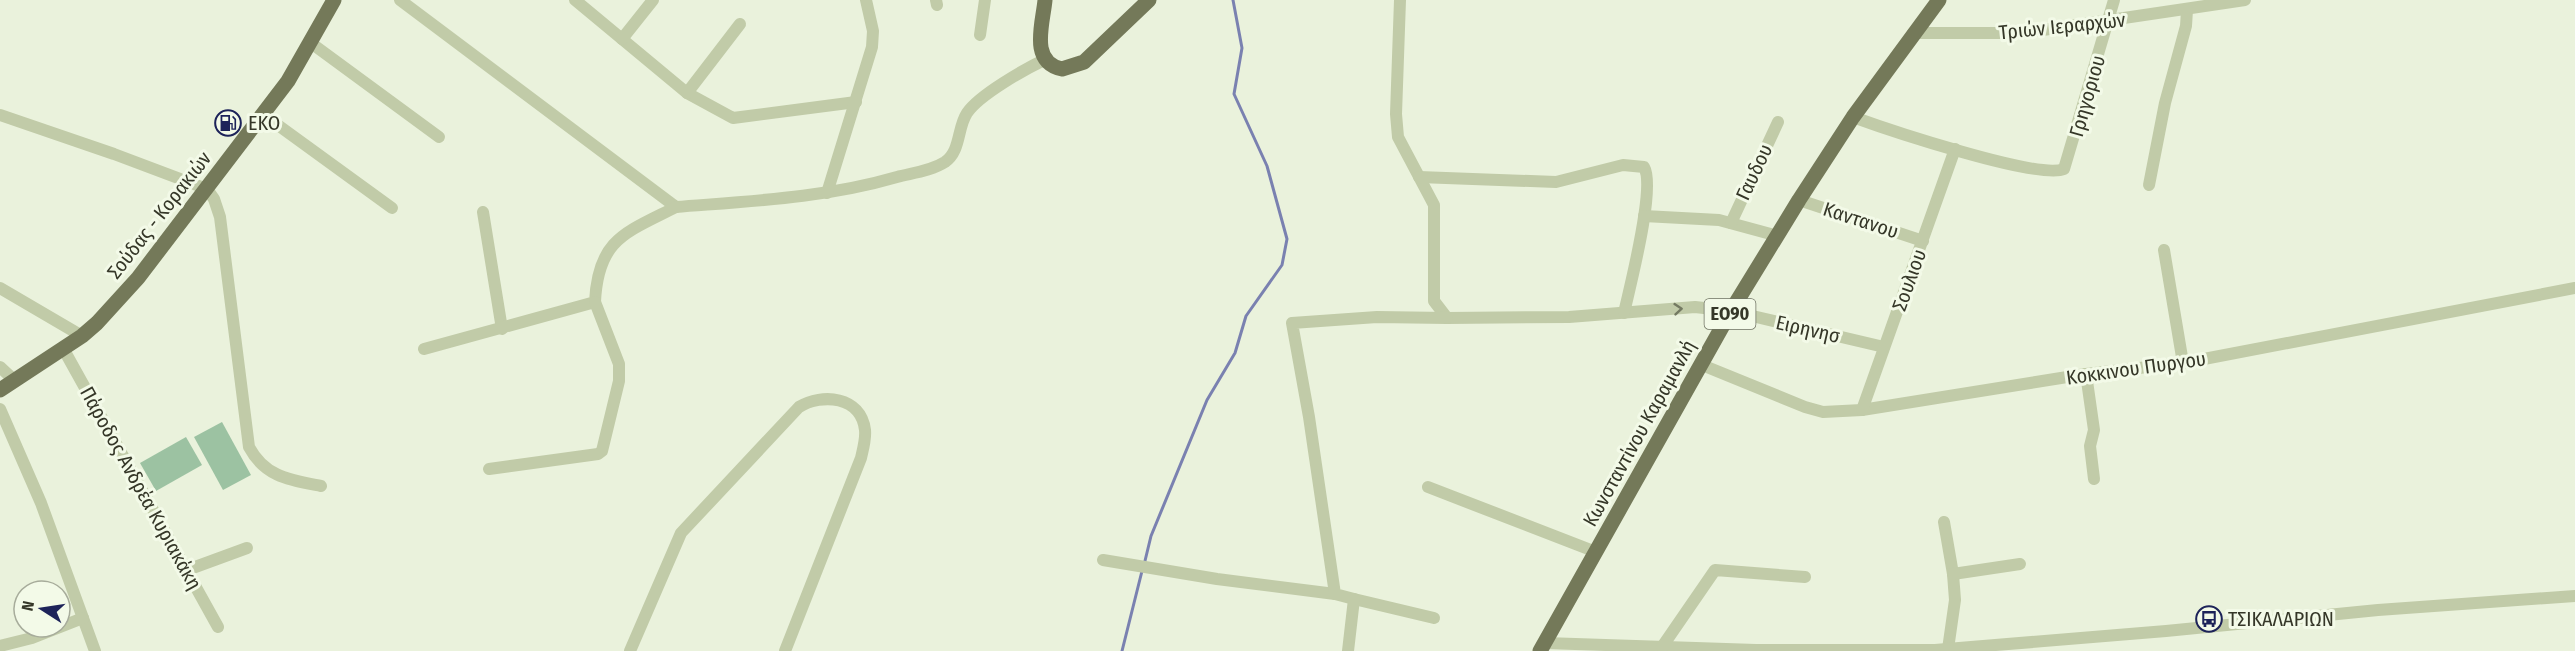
<svg xmlns="http://www.w3.org/2000/svg" width="2575" height="651" viewBox="0 0 2575 651" font-family="'Fira Sans Condensed',sans-serif">
<rect width="100%" height="100%" fill="#eaf2dc"/>
<g fill="#9cc2a2">
<polygon points="222,422 251,475 223,490 194,437"/>
<polygon points="186,437 202,465 156,491 140,463"/>
</g>
<g fill="none" stroke-linecap="round" stroke-linejoin="round">
<g stroke="#7a81b0" stroke-width="3">
<polyline points="1144,565 1151,536 1207,400 1235,353 1246,316 1282,265 1287,239 1267,166 1234,94 1242,48 1233,0"/>
<polyline points="1122,651 1142,571"/>
</g>
<g stroke="#c1cba8" stroke-width="12">
<path d="M400 0 676 207C751 201 825 198 897 177 912 173 931 171 945 162 961 151 957 128 967 113 979 95 1025 69 1046 59"/>
<polyline points="575,0 687,93 733,118 856,102"/>
<polyline points="936,0 937,5"/>
<polyline points="1400,0 1396,114 1398,137 1434,205 1434,301 1447,318 1569,317 1695,307 1731,311 1884,347"/>
<polyline points="1913,33 2023,33 2245,0"/>
<polyline points="980,35 985,0"/>
<polyline points="622,39 653,0"/>
<polyline points="311,43 439,137"/>
<polyline points="687,93 740,24"/>
<path d="M0 115 114 154 207 189 214 199 220 217 249 447C265 477 290 480 321 486"/>
<polyline points="264,115 392,208"/>
<path d="M1853 117C1886 129 2038 180 2064 169L2114 0"/>
<path d="M1419 177 1556 182 1623 165 1644 167C1656 187 1630 286 1624 313"/>
<polyline points="2149,185 2165,103 2186,26 2187,10"/>
<polyline points="827,193 872,47 873,31 866,0"/>
<polyline points="1799,200 1923,241"/>
<polyline points="483,212 502,329"/>
<polyline points="1644,216 1719,220 1778,236"/>
<polyline points="1731,223 1778,122"/>
<polyline points="2164,250 2183,363"/>
<polyline points="0,288 82,336"/>
<path d="M424 349 595 302C598 239 625 233 676 207"/>
<polyline points="64,350 218,627"/>
<polyline points="1702,365 1805,407 1823,412 1862,410 2086,374 2183,363 2575,288"/>
<polyline points="0,367 15,381"/>
<polyline points="2086,374 2094,430 2090,446 2094,479"/>
<polyline points="0,409 41,503 95,651"/>
<polyline points="1862,410 1955,149"/>
<polyline points="489,469 598,454 602,451 619,381 619,364 595,302"/>
<polyline points="1428,487 1596,552"/>
<polyline points="1944,522 1953,574 1955,600 1948,649"/>
<polyline points="1103,560 1217,579 1335,594"/>
<polyline points="187,570 247,548"/>
<polyline points="1953,574 2020,564"/>
<polyline points="1354,599 1434,618"/>
<polyline points="1545,643 1756,650 1935,650 2166,631 2378,610 2575,596"/>
<polyline points="0,646 32,638 83,618"/>
<polyline points="1662,647 1715,570 1805,577"/>
<path d="M630 651 681 533 799 407C822 393 861 396 865 430 866 439 863 449 861 458L785 651"/>
<polyline points="1348,651 1354,599 1335,594 1309,417 1292,323 1377,317 1447,318"/>
</g>
<g stroke="#747959" stroke-width="15">
<path d="M1045 0C1043 23 1029 62 1062 69L1084 62 1149 0"/>
<polyline points="0,390 82,336 97,323 138,278 288,81 334,0"/>
<polyline points="1540,651 1731,311 1799,200 1853,117 1939,0"/>
</g>
</g>
<defs><path id="oneway-chevron" d="M-2-3.5L2.5 0L-2 3.5" fill="none" stroke-width="1.6" stroke-linecap="round" stroke-linejoin="round" transform="scale(1.5)"/></defs>
<use stroke="#747a62" href="#oneway-chevron" transform="translate(1678 309) rotate(-5)"/>
<defs>
<g id="fuel-ring" transform="scale(1.35)"><circle r="9.5" fill="#f3fae8" stroke="#1d2359" stroke-width="1.5"/><path d="M-5.5-6h7V0h2V4h1.3V-2.5L3-4.5l.8-.8L6-3V5H2.5V1h-1V6h-7ZM-4.2-4.7v3.2H.2V-4.7Z" fill="#1d2359"/></g>
<g id="bus-ring" transform="scale(1.35)"><circle r="9.5" fill="#f3fae8" stroke="#1d2359" stroke-width="1.5"/><path d="M-5-6H5V4H4V6H2V4H-2V6H-4V4H-5ZM-3.5-4V0h7V-4ZM-3.5 1.2v1.5H-2V1.2ZM2 1.2v1.5H3.5V1.2Z" fill="#1d2359"/></g>
</defs>
<g fill-rule="evenodd">
<use href="#fuel-ring" x="228" y="123"/>
<use href="#bus-ring" x="2209" y="619"/>
</g>
<g text-anchor="middle" dominant-baseline="central" stroke-width="6" stroke-linejoin="round" paint-order="stroke">
<rect fill="#f3fae8" stroke="#6e7262" stroke-width="1.5" x="1704.5" y="299" width="51" height="30" rx="4.5"/>
<g font-size="18" font-weight="bold" fill="#353728">
<text x="1730" y="314">ΕΟ90</text>
</g>
<g font-size="20" fill="#353728" stroke="#f3fae8">
<text transform="translate(2062 26) rotate(-6)">Τριών Ιεραρχών</text>
<text transform="translate(2087 96) rotate(-74)">Γρηγοριου</text>
<text transform="translate(1754 172) rotate(-65)">Γαυδου</text>
<text transform="translate(159 215) rotate(-52)">Σούδας - Κορακιών</text>
<text transform="translate(1861 220) rotate(18)">Καντανου</text>
<text transform="translate(1909 280) rotate(-70)">Σουλιου</text>
<text transform="translate(1808 329) rotate(13)">Ειρηνησ</text>
<text transform="translate(2136 368) rotate(-8)">Κοκκινου Πυργου</text>
<text transform="translate(1639 433) rotate(-61)">Κωνσταντίνου Καραμανλή</text>
<text transform="translate(141 488) rotate(61)">Πάροδος Ανδρέα Κυριακάκη</text>
</g>
<g font-size="20" fill="#353728" stroke="#f3fae8" text-anchor="start">
<text x="248" y="123">EKO</text>
<text x="2228" y="619">ΤΣΙΚΑΛΑΡΙΩΝ</text>
</g>
</g>
<g transform="translate(42 609) rotate(282)"><circle r="28" fill="#f3fae8" stroke="#a7ac9b" stroke-width="1.5"/>
<path d="M0-4.5L10 22L0 15L-10 22Z" fill="#1d2359"/>
<text y="-9" font-size="16" font-weight="bold" text-anchor="middle" fill="#353728">N</text>
</g>
</svg>
